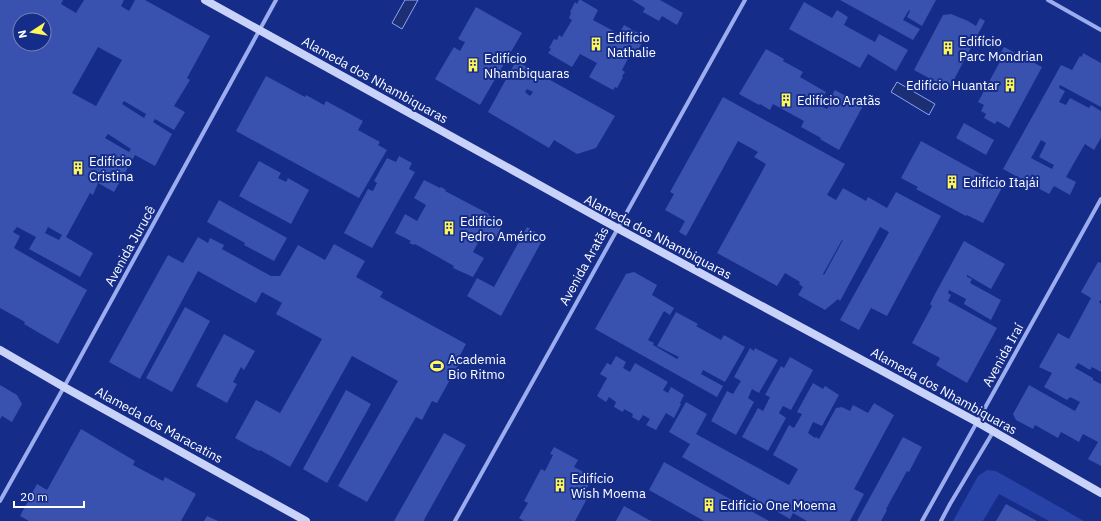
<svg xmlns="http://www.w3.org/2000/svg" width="1101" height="521" viewBox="0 0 1101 521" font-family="'IBM Plex Sans',sans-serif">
<rect width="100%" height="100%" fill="#152c88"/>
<polygon fill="#2743a7" points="987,470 996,471 1084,521 1049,521 999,494 983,521 953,521 978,476"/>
<g fill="#1c2e74" stroke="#8da4f2">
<polygon points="405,0 418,0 402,29 392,23"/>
<polygon points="897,82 935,104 929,115 891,92"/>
</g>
<g fill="#3952b0" fill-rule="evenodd">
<path d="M0 0H63L61 4 76 13 84 0H124L121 6 129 11 135 0H145L210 36 187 78 190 80 174 106 185 112 174 130 155 119 153 122 172 134 155 166 135 155 114 192 98 183 93 195 90 193 66 237 93 253 80 277 29 249 36 237 17 227 13 232 20 236 14 248 87 290 58 344 24 324 25 322 0 308ZM20 20H44V44H20ZM98 47 122 60 96 106 72 93ZM124 101 146 114 144 118 122 104ZM108 134 131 149 129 152 105 138ZM48 227 62 235 59 240 45 233Z"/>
<polygon points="579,0 581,0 598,10 593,20 619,34 624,25 644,36 643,40 644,40 637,51 636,50 633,55 631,53 622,70 625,72 622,76 623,77 617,88 615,87 613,90 589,77 597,63 580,54 572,67 548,53 551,49 549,48 554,39 557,40 559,35 562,37 572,20 569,18 571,13 570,12 575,2 577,4"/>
<polygon points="632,0 660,0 683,13 677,25 662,16 659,21 643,12 645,8"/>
<polygon points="840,0 936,0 922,26 907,17 910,11 909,10 903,20 920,29 913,40"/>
<polygon points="804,2 832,18 837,10 848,17 844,25 875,42 879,34 908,50 896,71 868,54 860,68 789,29"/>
<polygon points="476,7 522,33 480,105 435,79 454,47 460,51 465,42 458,39"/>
<polygon points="951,14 968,21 976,26 980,18 985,21 949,89 914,70 943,15"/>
<polygon points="1004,47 1042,67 1009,128 997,121 995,124 984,118 986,114 981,111 984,105 978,102 1002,58 999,56"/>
<polygon points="766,49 784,59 783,61 803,72 800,77 826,92 819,105 827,109 835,96 832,95 835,90 844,95 845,94 864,104 839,150 820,139 821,138 801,127 804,121 773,104 770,110 760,104 759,105 739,94"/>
<path d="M1083 53 1101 63V107L1060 85 1059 88 1065 91 1059 102 1066 105 1070 98 1089 108 1091 105 1101 111V138L1094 150 1085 144 1078 156 1066 177 1076 182 1070 195 1054 186 1049 194 1003 169 1061 65 1072 70 1080 56 1082 57ZM1041 140 1046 143 1039 157 1054 165 1052 169 1031 158Z"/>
<path d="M516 61 615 116 596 148 577 154 554 140 549 148 488 112ZM527 89 533 92 530 96 525 92Z"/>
<polygon points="266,76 305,97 306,95 324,105 326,101 363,121 358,130 380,142 378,145 387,150 359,198 236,131"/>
<path d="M723 97 845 164 827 195 836 200 843 188 866 201 868 197 887 208 896 192 941 216 887 316 871 308 859 330 840 320 889 232 880 227 840 301 838 299 825 310 798 295 803 287 799 284 800 282 785 273 777 286 717 253 766 164 754 157 758 152 738 141 686 236 679 232 685 221 665 210 674 194 670 192ZM842 240H843L824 275 823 274Z"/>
<polygon points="964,123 994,140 986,155 956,138"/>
<polygon points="921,141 1003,186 983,223 967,215 966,216 916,189 918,187 901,178"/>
<polygon points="399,156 412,163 409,169 415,172 372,248 344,233 368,189 373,191 377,183 374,181 387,158 396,162"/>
<polygon points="259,161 281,173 278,178 286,182 288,178 309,190 291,224 239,196"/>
<polygon points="424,180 440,188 441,187 446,190 445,191 489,214 488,215 503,224 493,243 481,237 473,252 484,258 473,277 453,268 454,266 415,244 414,245 409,243 411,241 395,233 405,214 417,221 426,205 414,198"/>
<polygon points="219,200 287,238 274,261 244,245 245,243 207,222"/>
<polygon points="527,227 544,237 501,316 467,296 477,278 494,287"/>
<polygon points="198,237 208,243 210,238 224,245 222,249 271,276 280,276 298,245 325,260 334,244 365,261 356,277 383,292 380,297 466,344 458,359 461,360 437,403 432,401 422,420 416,417 367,502 338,486 398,381 352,356 290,467 260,450 259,451 235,438 256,400 280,413 322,339 276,314 282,303 262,292 256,303 198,271 140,379 109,362 168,255 183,263"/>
<polygon points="964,241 1005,264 991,289 967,275 967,277 972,279 970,283 1001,300 991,320 964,304 966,299 949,290 948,293 951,295 948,301 997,328 967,383 936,365 940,358 912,343 932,306 930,304 935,294"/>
<polygon points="1098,262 1101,263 1101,300 1099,302 1101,304 1101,372 1092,367 1090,370 1078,363 1075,368 1093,378 1093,380 1101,384 1101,466 1088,459 1098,442 1083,434 1079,442 1061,432 1058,438 1035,425 1033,429 1016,420 1013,414 1029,385 1075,411 1080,402 1070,397 1067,400 1044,387 1052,373 1039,367 1058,333 1069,339 1091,298 1081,292"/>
<polygon points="634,272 657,285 652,295 674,308 670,315 664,311 648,340 654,343 653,345 677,359 679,357 657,346 676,312 698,324 696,326 721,340 724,335 745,347 725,382 703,370 701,374 723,386 717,397 595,329 626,274"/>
<polygon points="185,307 210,321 172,392 146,378"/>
<polygon points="224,334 255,351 244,370 241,367 233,382 237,384 227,403 196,386"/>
<polygon points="750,348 754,351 755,348 778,360 759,393 752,389 748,398 754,402 736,435 711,421 727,391 733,394 741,381 734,377"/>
<polygon points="616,356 626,362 623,368 630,372 635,363 668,382 663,390 668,393 671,387 684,395 680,403 681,404 674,418 666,413 656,430 646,425 650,419 643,415 639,421 632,417 633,414 624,409 623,412 614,407 616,402 609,397 606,402 597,396 607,378 600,374 607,363 611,365"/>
<polygon points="790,357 813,370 791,410 783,406 779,413 786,418 768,451 742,437 758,408 763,411 770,397 765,395 781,366 784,368"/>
<polygon points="813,383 823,389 825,386 839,395 822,426 813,422 808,433 815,438 816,437 819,439 836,408 842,407 850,411 853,405 868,413 874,403 894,415 854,489 864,494 850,521 807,521 793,513 790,519 682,457 690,444 669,432 686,402 707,414 696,434 789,485 798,469 773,455 789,425 794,428 802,414 797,412"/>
<polygon points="0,385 17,395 22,404 12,422 2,416 0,419"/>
<polygon points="346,390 371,404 327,483 303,469"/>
<polygon points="81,429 135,461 133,465 163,481 165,477 196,494 181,521 29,521 20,516 37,484 47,490"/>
<polygon points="444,433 466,445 425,518 424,521 394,521"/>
<polygon points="903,437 922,447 909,472 907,471 886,509 887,510 881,521 857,521"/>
<polygon points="554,447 578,460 574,467 593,477 584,493 589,495 575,521 524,521 519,518 528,503 524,501 541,469 545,471 553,455 550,454"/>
<polygon points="664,462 769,521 704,521 649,490"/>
<polygon points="1006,504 1037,521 996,521"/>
<polygon points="624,506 649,520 652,521 616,521"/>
<polygon points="207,516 218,521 204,521"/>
</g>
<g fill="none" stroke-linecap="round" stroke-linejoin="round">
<g stroke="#9badef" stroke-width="4">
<polyline points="1048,0 1101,30"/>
<polyline points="0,501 64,387 276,0"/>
<polyline points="455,521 745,0"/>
<polyline points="922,521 1101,199"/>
<polyline points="941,521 950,504 993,432"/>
</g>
<g stroke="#c9d3fa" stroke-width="8">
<polyline points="205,0 617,228 977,422 1101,493"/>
<polyline points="0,350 64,387 306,521"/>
</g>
</g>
<defs>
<g id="building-bare" transform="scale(1.08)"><path d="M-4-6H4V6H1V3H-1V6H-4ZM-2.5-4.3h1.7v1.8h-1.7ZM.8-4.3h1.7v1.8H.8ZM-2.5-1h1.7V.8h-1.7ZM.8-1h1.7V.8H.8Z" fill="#fff659" stroke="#152c88" stroke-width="2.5" paint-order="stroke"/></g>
<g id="stadium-bare" transform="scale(1.08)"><path d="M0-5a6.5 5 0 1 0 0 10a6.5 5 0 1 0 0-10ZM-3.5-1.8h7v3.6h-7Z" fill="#fff659" stroke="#152c88" stroke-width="2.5" paint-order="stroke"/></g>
</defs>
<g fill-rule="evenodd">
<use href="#building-bare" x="596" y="44"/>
<use href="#building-bare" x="948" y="48"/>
<use href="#building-bare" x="473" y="65"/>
<use href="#building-bare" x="1010" y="85"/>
<use href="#building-bare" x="786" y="100"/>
<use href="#building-bare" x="78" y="168"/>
<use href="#building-bare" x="952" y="182"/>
<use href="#building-bare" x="449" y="228"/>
<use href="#stadium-bare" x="437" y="366"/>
<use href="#building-bare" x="560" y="485"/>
<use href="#building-bare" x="709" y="505"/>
</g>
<g text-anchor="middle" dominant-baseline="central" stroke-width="4" stroke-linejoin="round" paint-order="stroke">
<g font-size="13" fill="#fff" stroke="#152c88" text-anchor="start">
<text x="607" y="37">Edifício<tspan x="607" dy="15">Nathalie</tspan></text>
<text x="959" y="41">Edifício<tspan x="959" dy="15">Parc Mondrian</tspan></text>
<text x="484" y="58">Edifício<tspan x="484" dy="15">Nhambiquaras</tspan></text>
<text x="999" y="85" text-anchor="end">Edifício Huantar</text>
<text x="797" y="100">Edifício Aratãs</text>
<text x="89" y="161">Edifício<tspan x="89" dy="15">Cristina</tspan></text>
<text x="963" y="182">Edifício Itajái</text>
<text x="460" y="221">Edifício<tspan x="460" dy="15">Pedro Américo</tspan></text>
<text x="448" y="359">Academia<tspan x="448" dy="15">Bio Ritmo</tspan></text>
<text x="571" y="478">Edifício<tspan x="571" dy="15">Wish Moema</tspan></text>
<text x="720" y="505">Edifício One Moema</text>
</g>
<g font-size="13" fill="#fff" stroke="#152c88">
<text transform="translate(375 80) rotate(29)">Alameda dos Nhambiquaras</text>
<text transform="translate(658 237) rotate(28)">Alameda dos Nhambiquaras</text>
<text transform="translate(130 246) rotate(-61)">Avenida Jurucê</text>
<text transform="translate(584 266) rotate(-61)">Avenida Aratãs</text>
<text transform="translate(1003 355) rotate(-61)">Avenida Iraí</text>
<text transform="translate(944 391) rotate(29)">Alameda dos Nhambiquaras</text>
<text transform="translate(159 425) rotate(29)">Alameda dos Maracatins</text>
</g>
</g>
<g transform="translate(32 32) rotate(258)"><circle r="19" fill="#152c88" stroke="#7380b8"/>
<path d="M0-3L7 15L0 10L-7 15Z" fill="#fff659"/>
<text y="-6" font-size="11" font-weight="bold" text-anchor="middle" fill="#ffffff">N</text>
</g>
<path d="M14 501v6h70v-6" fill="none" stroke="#ffffff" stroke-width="2"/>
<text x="20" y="501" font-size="12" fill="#ffffff" stroke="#152c88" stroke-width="3" paint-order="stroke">20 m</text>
</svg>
